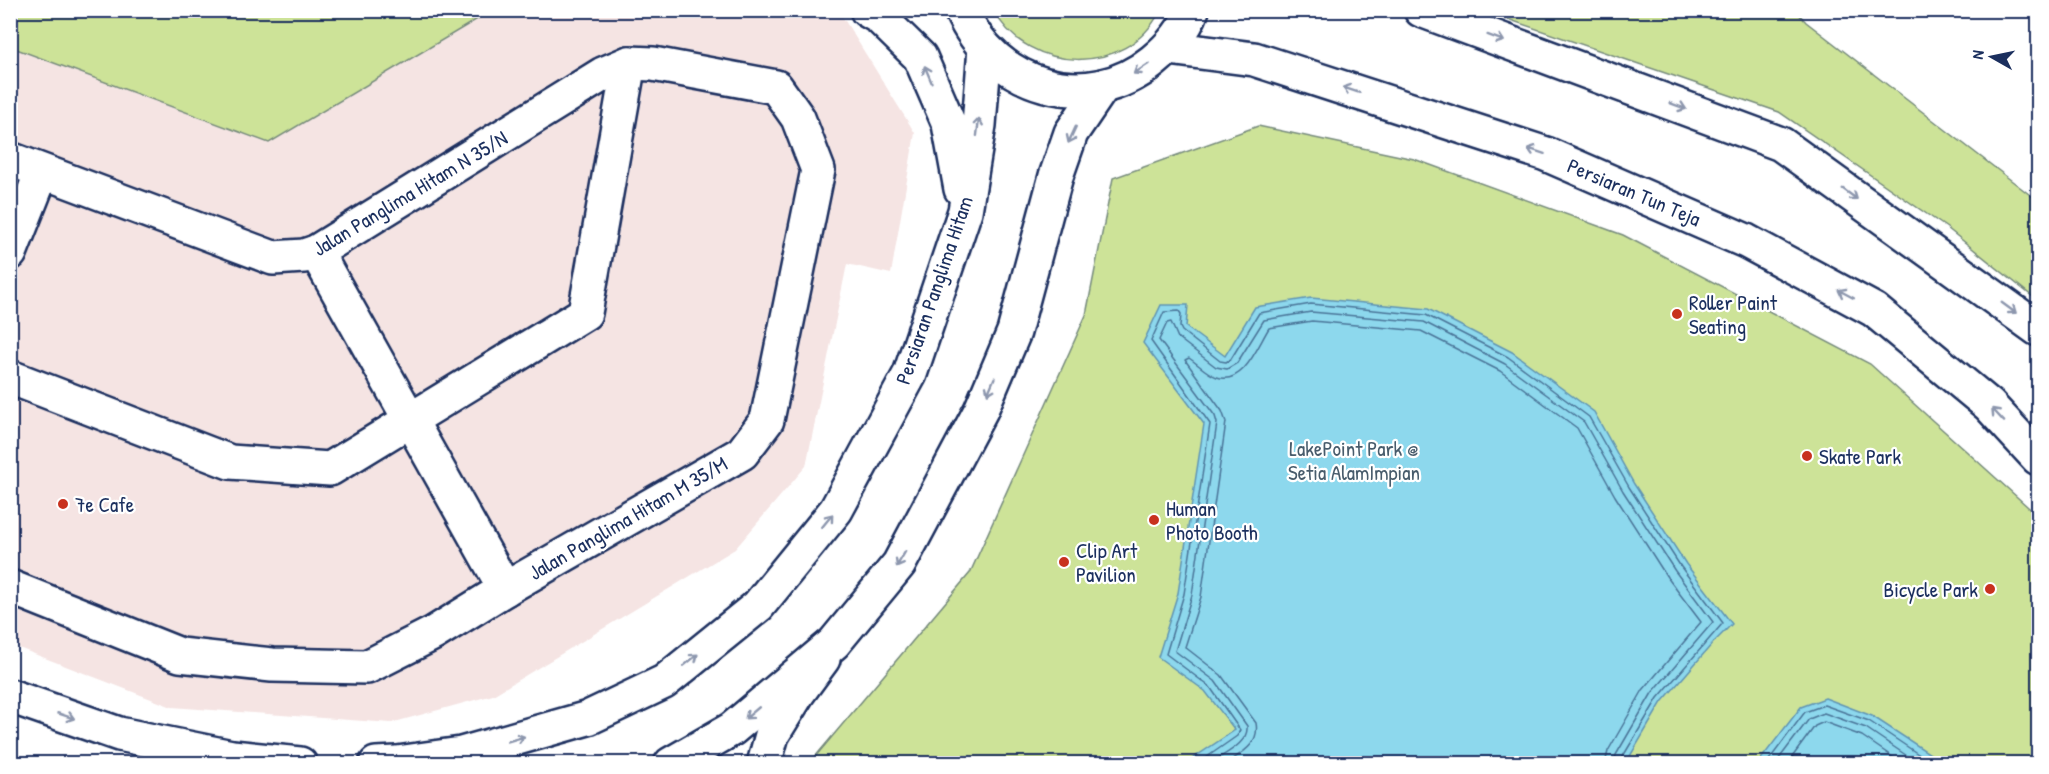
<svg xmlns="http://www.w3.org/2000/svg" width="2049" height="774" viewBox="0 0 2049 774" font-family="'Patrick Hand',sans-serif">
<rect width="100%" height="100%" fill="#fff"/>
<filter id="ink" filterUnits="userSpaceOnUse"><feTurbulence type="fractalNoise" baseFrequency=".0167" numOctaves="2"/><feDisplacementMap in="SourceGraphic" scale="12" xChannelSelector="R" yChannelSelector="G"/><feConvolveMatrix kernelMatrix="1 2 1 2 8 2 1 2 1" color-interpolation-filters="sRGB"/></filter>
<g filter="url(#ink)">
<polygon fill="#f5e4e3" points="823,10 842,16 915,133 891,274 847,264 806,466 735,549 493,695 391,723 172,707 11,645 10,11"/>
<g fill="#cde398" stroke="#74897b" stroke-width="1.5">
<polygon points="10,11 11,10 491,11 269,143 11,47"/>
<path d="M994 11H1160C1127 77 1028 74 994 11Z"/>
<polygon points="1484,11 1796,11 1806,22 2038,201 2038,301 1947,228 1779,112"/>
<polygon points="1258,126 1414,159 1623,235 1870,364 2038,516 2038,763 809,764 970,573 1086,315 1113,178"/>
</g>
<g fill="#8dd8ed" stroke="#5f94b4" stroke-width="1.5">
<polygon points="1311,298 1428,309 1512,352 1594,412 1634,484 1686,564 1732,624 1713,643 1662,702 1626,763 1186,763 1235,730 1205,691 1158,657 1178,593 1204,424 1143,343 1161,305 1188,305 1186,327 1225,356 1255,307"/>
<polygon points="1825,698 1872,716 1944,763 1758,763 1801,707"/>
</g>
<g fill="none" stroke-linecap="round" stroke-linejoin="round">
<g stroke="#497397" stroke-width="1.5">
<polyline points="1197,764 1237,736 1240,730 1210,687 1166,654 1184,594 1210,424 1151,341 1164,312 1179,311 1181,314 1180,327 1182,331 1220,361 1226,362 1231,359 1259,313 1311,304 1426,315 1508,357 1589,417 1629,487 1681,567 1723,623 1658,698 1622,758 1622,764"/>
<path d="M1210 764C1223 754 1249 744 1247 726L1215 681 1175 651 1192 595 1217 423 1215 416 1159 340 1167 323 1171 322 1178 338 1216 367 1227 369 1237 363 1264 320 1311 312 1424 322 1505 364 1584 422 1623 491 1675 571 1713 622 1652 693 1616 755 1614 764"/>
<path d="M1226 764C1241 753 1260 745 1256 723L1221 675 1185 647 1201 597 1226 422 1222 411 1185 360 1189 358C1198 364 1207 374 1217 377 1244 386 1258 345 1269 328L1312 321 1421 331 1500 371 1577 428 1615 496 1667 577 1701 622 1643 690 1608 751 1605 764"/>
<polyline points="1766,764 1805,712 1824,705 1869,721 1933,764"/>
<polyline points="1775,764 1809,719 1824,713 1866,728 1919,764"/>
<polyline points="1787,764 1815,726 1824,722 1862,736 1903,764"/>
</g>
<g stroke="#1b2f5e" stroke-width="38">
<g id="minor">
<polyline points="10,159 273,258 304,256 316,252 603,74 629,63 653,64 776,87 798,118 818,170 767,420 742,453 505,589 434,633 367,667 272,665 180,655 10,587"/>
<polyline points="316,252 505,589"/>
<polyline points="10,253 42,172"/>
<polyline points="10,377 230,462 330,469 585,313 629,63"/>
<polyline points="764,764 772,735 798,693 823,659"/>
</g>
</g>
<g stroke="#1b2f5e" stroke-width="38">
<g id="major">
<polyline points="867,10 879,17 920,57 949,124 961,189"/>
<path d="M961 10C994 87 1087 115 1153 61 1169 48 1185 30 1192 10"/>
<polyline points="1421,10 1781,144 2038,329"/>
<polyline points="1169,48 1254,59 1546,154 1746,241 1874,310 1989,405 2038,458"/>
<polyline points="10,696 119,734 232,757 300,764"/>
<polyline points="376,764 397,763 461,754 588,718 664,682 758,606 836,510 910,374 965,211 979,125 985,48"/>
<polyline points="671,764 732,729 834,643 899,564 981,410 1014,332 1056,176 1071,133 1103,86"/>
</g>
</g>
<use href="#minor" stroke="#fff" stroke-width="33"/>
<use href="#major" stroke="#fff" stroke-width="33"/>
</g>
<defs><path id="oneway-shaft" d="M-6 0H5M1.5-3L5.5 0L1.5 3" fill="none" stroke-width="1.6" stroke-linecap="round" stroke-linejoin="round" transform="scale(1.5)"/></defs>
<g stroke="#8d97ae">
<use href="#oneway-shaft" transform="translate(1496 38) rotate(20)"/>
<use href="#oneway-shaft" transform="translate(1141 69) rotate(147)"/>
<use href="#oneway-shaft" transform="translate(928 74) rotate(-113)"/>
<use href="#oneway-shaft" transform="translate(1351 90) rotate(-162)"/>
<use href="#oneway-shaft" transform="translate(1678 106) rotate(20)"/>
<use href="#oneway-shaft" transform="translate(978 127) rotate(-83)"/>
<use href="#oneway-shaft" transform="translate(1072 135) rotate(115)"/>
<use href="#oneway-shaft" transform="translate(1536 151) rotate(-162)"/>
<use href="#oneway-shaft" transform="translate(1850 194) rotate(36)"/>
<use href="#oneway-shaft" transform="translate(1846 294) rotate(-152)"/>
<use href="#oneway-shaft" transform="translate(2009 308) rotate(36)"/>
<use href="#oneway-shaft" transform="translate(991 386) rotate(113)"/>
<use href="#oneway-shaft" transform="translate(1998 415) rotate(-133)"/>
<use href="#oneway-shaft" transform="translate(827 521) rotate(-51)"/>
<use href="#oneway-shaft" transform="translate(901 559) rotate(120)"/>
<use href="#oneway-shaft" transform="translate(691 660) rotate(-39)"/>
<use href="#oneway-shaft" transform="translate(752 713) rotate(140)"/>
<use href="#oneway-shaft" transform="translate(66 716) rotate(18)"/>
<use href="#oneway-shaft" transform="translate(516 739) rotate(-16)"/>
</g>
</g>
<g fill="#c8321e" stroke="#fff" stroke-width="2">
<circle cx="1677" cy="314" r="6"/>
<circle cx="1807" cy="456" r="6"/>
<circle cx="63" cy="504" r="6"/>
<circle cx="1154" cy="520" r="6"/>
<circle cx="1064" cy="562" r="6"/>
<circle cx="1990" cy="589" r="6"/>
</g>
<g text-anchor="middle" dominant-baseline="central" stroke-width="4.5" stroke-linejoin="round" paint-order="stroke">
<g font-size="21" fill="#1b2f5e" stroke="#fff">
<text transform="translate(1634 192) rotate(23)">Persiaran Tun Teja</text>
<text transform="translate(410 193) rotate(-31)">Jalan Panglima Hitam N 35/N</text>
<text transform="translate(934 290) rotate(-71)">Persiaran Panglima Hitam</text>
<text transform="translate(628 518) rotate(-30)">Jalan Panglima Hitam M 35/M</text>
</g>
<g font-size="21" fill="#1b2f5e" stroke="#fff" text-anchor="start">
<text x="1689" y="302">Roller Paint<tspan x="1689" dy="24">Seating</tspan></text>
<text x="1819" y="456">Skate Park</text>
<text x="75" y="504">7e Cafe</text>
<text x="1166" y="508">Human<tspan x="1166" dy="24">Photo Booth</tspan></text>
<text x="1076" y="550">Clip Art<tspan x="1076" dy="24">Pavilion</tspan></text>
<text x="1978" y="589" text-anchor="end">Bicycle Park</text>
</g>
<g font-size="21" fill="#485c6c" stroke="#fff">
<text x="1354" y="448">LakePoint Park @<tspan x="1354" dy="24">Setia AlamImpian</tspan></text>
</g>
</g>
<rect width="2049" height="774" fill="none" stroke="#fff" stroke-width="36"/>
<rect x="18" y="18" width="2013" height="738" fill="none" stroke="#1b2f5e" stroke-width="2" filter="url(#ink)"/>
<g transform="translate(1992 57) rotate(279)" stroke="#ffffff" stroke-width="4.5" paint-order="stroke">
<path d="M0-4.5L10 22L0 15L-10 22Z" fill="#1b2f5e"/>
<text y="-9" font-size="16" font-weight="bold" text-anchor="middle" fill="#1b2f5e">N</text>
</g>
</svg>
